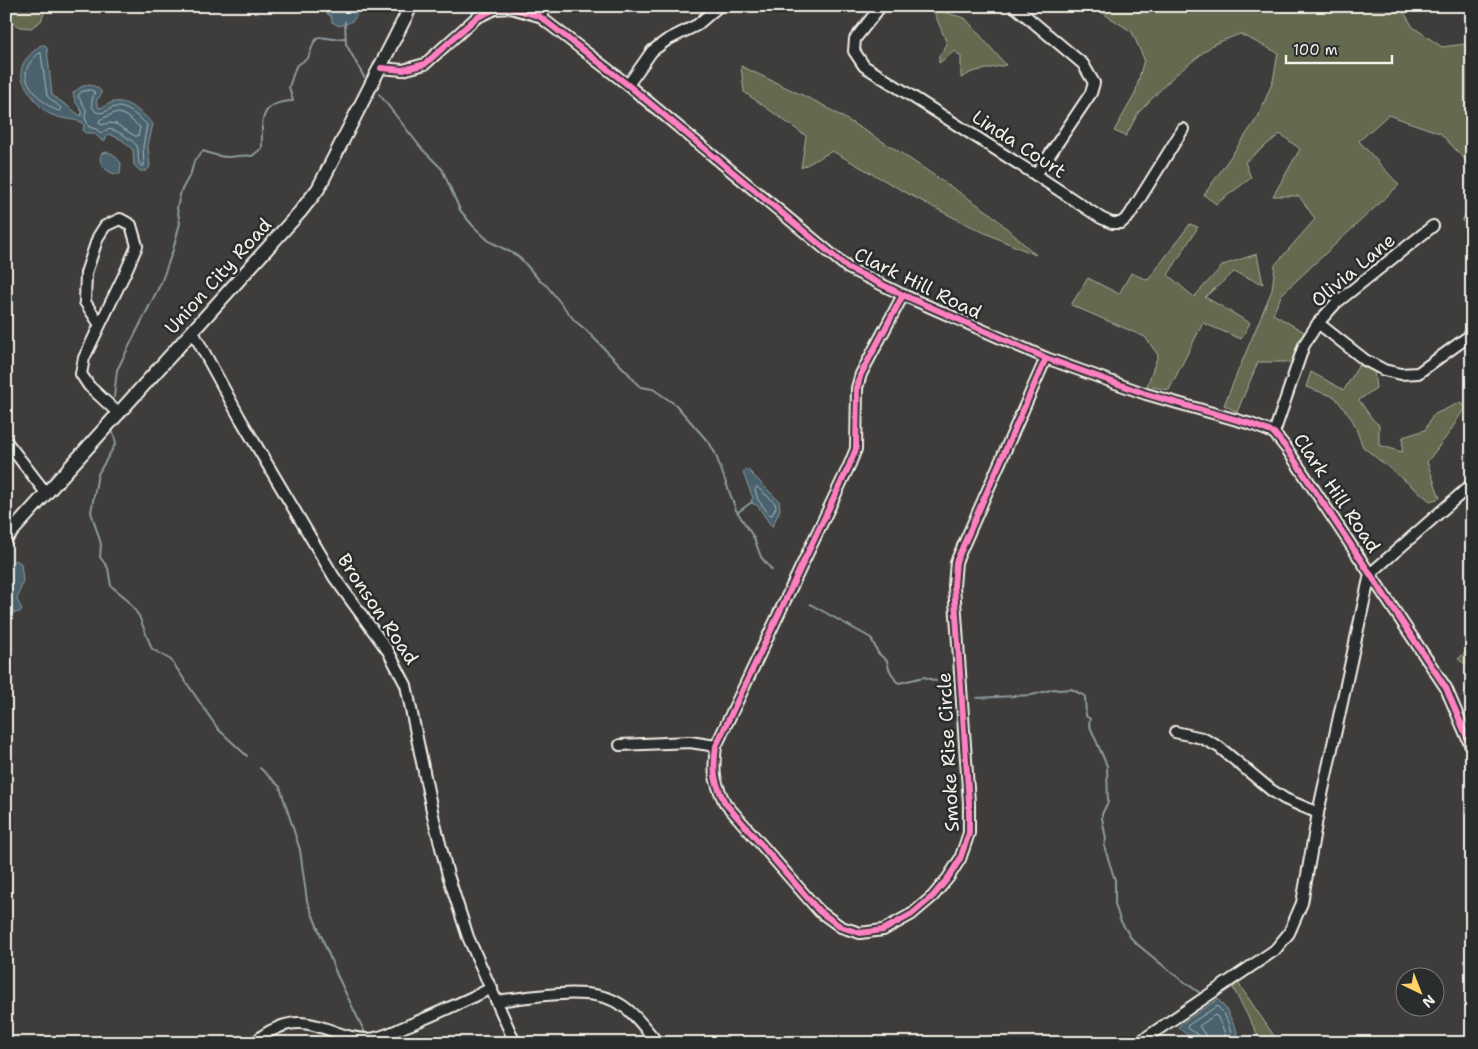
<svg xmlns="http://www.w3.org/2000/svg" width="1478" height="1049" viewBox="0 0 1478 1049" font-family="'Shantell Sans',sans-serif">
<rect width="100%" height="100%" fill="#3f3c3c"/>
<filter id="ink" filterUnits="userSpaceOnUse"><feTurbulence type="fractalNoise" baseFrequency=".02" numOctaves="2"/><feDisplacementMap in="SourceGraphic" scale="10" xChannelSelector="R" yChannelSelector="G"/><feConvolveMatrix kernelMatrix="1 2 1 2 8 2 1 2 1" color-interpolation-filters="sRGB"/></filter>
<g filter="url(#ink)">
<g fill="#636a50" stroke="#acae9c">
<polygon points="6,6 47,6 41,21 31,28 20,27 6,20"/>
<polygon points="1092,6 1400,6 1413,27 1442,47 1472,43 1472,167 1440,133 1388,115 1359,141 1399,185 1282,294 1273,314 1304,332 1292,362 1258,362 1237,412 1224,405 1272,290 1275,265 1315,219 1299,196 1273,196 1300,149 1280,134 1245,162 1251,178 1216,204 1204,195 1258,117 1273,81 1278,53 1240,34 1214,44 1174,76 1138,113 1126,136 1114,131 1135,94 1144,59 1132,32"/>
<polygon points="933,9 965,18 1006,65 972,72 961,78 961,57 955,51 939,63 939,56 947,44"/>
<path d="M741 66 821 104 895 149 990 213 1036 255C965 227 899 189 832 151L801 168 806 136 744 92Z"/>
<polygon points="1472,201 1472,228 1462,221"/>
<polygon points="1190,224 1198,227 1168,275 1194,297 1223,265 1257,254 1263,284 1234,272 1205,297 1250,323 1241,339 1203,323 1169,390 1147,386 1158,355 1145,337 1071,305 1088,278 1119,294 1131,273 1148,280"/>
<polygon points="1359,365 1374,371 1376,388 1359,400 1373,420 1379,425 1379,445 1402,452 1403,437 1425,430 1433,415 1461,402 1464,409 1449,433 1427,462 1440,498 1430,501 1363,447 1353,421 1335,397 1306,387 1311,372 1344,390"/>
<polygon points="1472,646 1472,669 1458,659"/>
<polygon points="1238,983 1279,1043 1262,1043 1233,988"/>
</g>
<g fill="#48626d" stroke="#8d9b9e">
<path d="M315 6H359C355 22 354 21 339 26L332 22 331 16Z"/>
<path d="M41 45H45L47 48 52 95 81 116 82 112 75 101 73 93C81 85 92 81 101 91V95L96 101 99 108C105 107 109 103 114 102 127 99 145 115 153 124L148 146 150 167 146 171H140L134 165 133 150 122 140 109 134 107 135 105 141H102L94 133H86L83 131 84 125 82 122C73 119 61 119 52 115 44 112 37 103 32 96 15 73 18 63 41 45Z"/>
<path d="M108 152 113 154 121 163 120 174C110 176 95 163 102 153Z"/>
<polygon points="747,469 779,501 780,510 772,527 757,505 753,504 751,500 753,498 743,473 744,471"/>
<polygon points="15,560 21,563 23,581 17,600 22,609 20,612 14,613 6,599 6,567"/>
<path d="M1218 999 1226 1009 1237 1031 1236 1043H1198C1192 1036 1184 1034 1178 1027L1182 1023Z"/>
</g>
<g fill="none" stroke-linecap="round" stroke-linejoin="round">
<g stroke="#afb8b7" stroke-width="1">
<path d="M41 53 47 96 61 108 60 111C49 110 25 86 26 74 26 66 33 59 38 54Z"/>
<path d="M90 90 95 92C92 100 89 105 96 112 103 114 106 111 112 108 124 103 139 117 147 125L143 146 144 166H141C136 160 140 153 137 146 134 141 118 131 113 130 108 128 104 131 101 133L96 129 89 127 85 118 86 109 78 96 81 92Z"/>
<path d="M115 113C126 112 132 122 140 127L138 136H135L116 124 109 123 102 125 99 123 100 120Z"/>
<polygon points="757,487 775,503 776,507 772,515 769,514 758,500 755,490"/>
<path d="M1201 1043C1201 1034 1194 1033 1188 1029L1187 1026 1217 1006C1227 1014 1232 1030 1231 1043"/>
<polyline points="1208,1043 1206,1036 1199,1026 1215,1015 1217,1016 1225,1033 1225,1043"/>
</g>
<g stroke="#8d9b9e" stroke-width="2">
<polyline points="345,22 346,44 364,77"/>
<polyline points="379,94 422,149 442,169 460,210 473,226 489,241 516,255 522,260 540,281 547,286 575,321 586,330 628,373 637,384 641,387 653,389 676,405 710,444 715,453 736,510 754,538 761,557 772,570"/>
<path d="M114 397 117 370 161 283 173 250 180 223 177 208 181 191 191 173 194 161 203 151C211 154 219 157 228 157 237 157 243 154 252 156L262 148C262 122 258 102 293 101L289 87 296 66 308 58 314 42 319 37 334 39 345 38"/>
<polyline points="112,429 116,443 98,474 91,512 101,544 100,557 108,568 111,586 126,598 139,616 152,649 171,660 218,729 247,756"/>
<polyline points="738,512 752,502"/>
<polyline points="810,604 871,638 878,653 887,661 889,669 896,681 899,683 924,677 936,681"/>
<polyline points="977,698 1032,695 1054,689 1059,690 1071,689 1085,696 1086,716 1090,719 1089,724 1107,766 1108,802 1102,814 1102,818 1106,839 1104,846 1115,880 1115,904 1120,920 1131,938 1137,944 1172,973 1200,993"/>
<polyline points="260,768 280,787 300,850 307,901 337,975 365,1033"/>
</g>
<g stroke="#f4f1e8" stroke-width="14">
<g id="minor">
<polyline points="881,6 855,39 854,51 864,66 1036,175 1101,218 1112,223 1121,223 1129,216 1183,129"/>
<polyline points="1014,6 1083,64 1094,83 1091,93 1036,175"/>
<polyline points="539,16 548,6"/>
<polyline points="381,68 403,70 425,64 476,18 495,9 511,8 539,16 628,85 848,268 903,295 1046,358 1146,394 1251,424 1274,433 1287,449 1446,688 1472,749"/>
<polyline points="628,85 652,51 667,40 697,25 719,6"/>
<path d="M903 295 861 374 857 388 856 449 849 466 716 746C713 772 713 779 725 803L819 911 841 927 860 933 883 930 912 914 933 896 948 878 960 859 969 833V803L954 586 956 562 1046 358"/>
<polyline points="1318,323 1365,360 1384,370 1401,374 1418,373 1472,334"/>
<polyline points="100,325 85,302 86,273 98,237 105,226 120,219 131,225 137,246 126,271 84,358 81,374 89,386 119,414"/>
<polyline points="193,332 240,418 334,577 388,651 406,685 434,820 448,875 468,937 515,1043"/>
<polyline points="1274,433 1304,345 1318,323 1336,303 1433,226"/>
<polyline points="6,441 46,493"/>
<polyline points="1370,574 1472,484"/>
<polyline points="1175,732 1202,738 1219,747 1271,790 1285,799 1318,813"/>
<polyline points="620,745 690,742 716,746"/>
<path d="M497 1001C529 997 588 986 616 1002 633 1010 645 1029 658 1043"/>
<path d="M255 1043C261 1036 269 1031 277 1028 313 1012 335 1040 369 1039 383 1038 396 1030 409 1025 437 1014 464 1001 492 988"/>
<polyline points="1138,1043 1275,950 1289,933 1302,903 1318,813 1370,574"/>
</g>
</g>
<g stroke="#f4f1e8" stroke-width="16">
<polyline id="major" points="6,538 300,212 318,189 411,6"/>
</g>
<use href="#minor" stroke="#2a2d2e" stroke-width="10"/>
<use href="#major" stroke="#2a2d2e" stroke-width="12"/>
<g stroke="#2a2d2e" stroke-width="9">
<g id="cycleway">
<polyline points="381,68 403,70 425,64 476,18 495,9 511,8 539,16 628,85 848,268 903,295 1046,358 1146,394 1251,424 1274,433 1287,449 1446,688 1472,749"/>
<path d="M903 295 861 374 857 388 856 449 849 466 716 746C713 772 713 779 725 803L819 911 841 927 860 933 883 930 912 914 933 896 948 878 960 859 969 833V803L954 586 956 562 1046 358"/>
</g>
</g>
<use href="#cycleway" stroke="#ff80c0" stroke-width="6"/>
</g>
</g>
<g text-anchor="middle" dominant-baseline="central" stroke-width="5" stroke-linejoin="round" paint-order="stroke">
<g font-size="19" fill="#f4f1e8" stroke="#2a2d2e">
<text transform="translate(1019 144) rotate(33)">Linda Court</text>
<text transform="translate(1353 270) rotate(-40)">Olivia Lane</text>
<text transform="translate(218 276) rotate(-48)">Union City Road</text>
<text transform="translate(918 283) rotate(26)">Clark Hill Road</text>
<text transform="translate(1337 493) rotate(56)">Clark Hill Road</text>
<text transform="translate(378 609) rotate(56)">Bronson Road</text>
<text transform="translate(948 752) rotate(-93)">Smoke Rise Circle</text>
</g>
</g>
<rect width="1478" height="1049" fill="none" stroke="#2a2d2e" stroke-width="25"/>
<rect x="12" y="12" width="1453" height="1024" fill="none" stroke="#f4f1e8" stroke-width="2" filter="url(#ink)"/>
<g transform="translate(1420 992) rotate(137)"><circle r="24" fill="#2a2d2e" stroke="#7b7b78"/>
<path d="M0-4L9 19L0 12L-9 19Z" fill="#ffd166"/>
<text y="-8" font-size="14" font-weight="bold" text-anchor="middle" fill="#f4f1e8">N</text>
</g>
<path d="M1286 55v8h106v-8" fill="none" stroke="#f4f1e8" stroke-width="2.5"/>
<text x="1293" y="55" font-size="15" fill="#f4f1e8" stroke="#2a2d2e" stroke-width="4" paint-order="stroke">100 m</text>
</svg>
